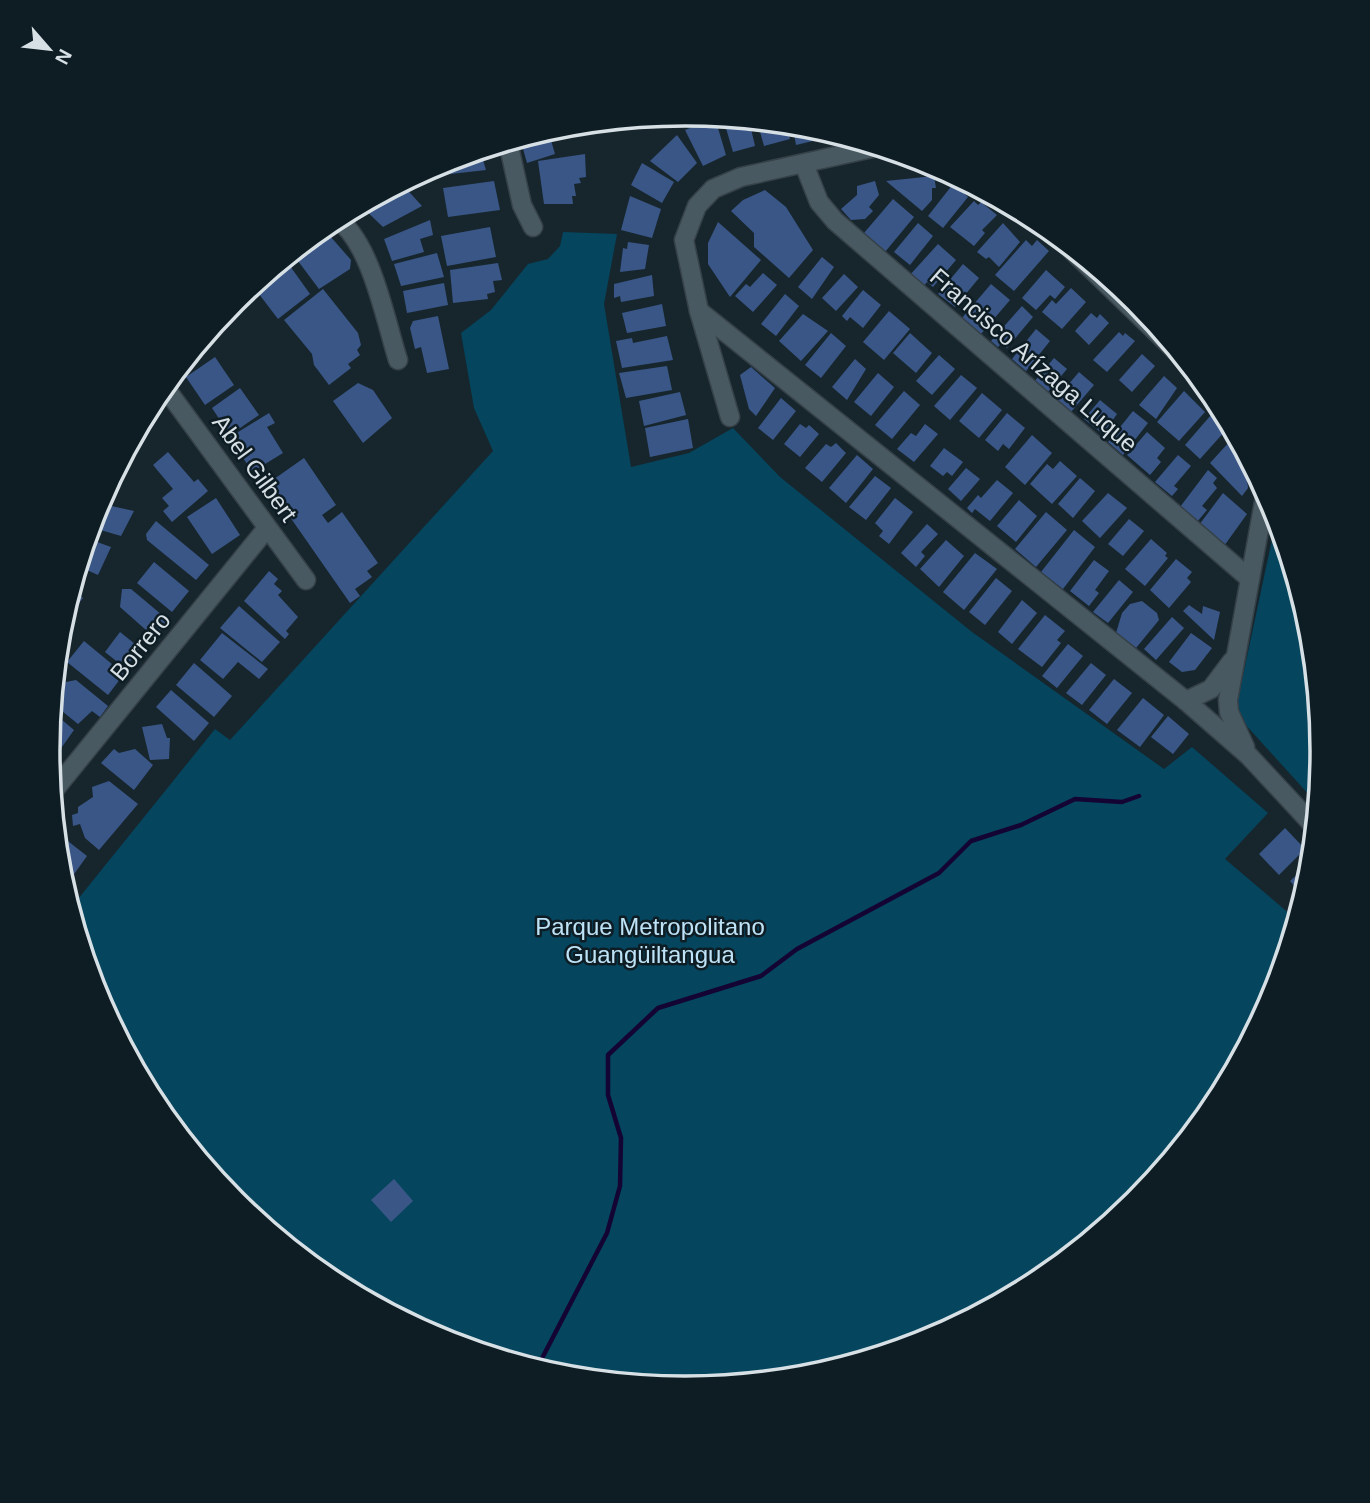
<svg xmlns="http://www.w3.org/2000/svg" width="1370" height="1503" viewBox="0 0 1370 1503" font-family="Helvetica,sans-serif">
<rect width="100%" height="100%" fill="#17262d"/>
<g fill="#05455e">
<polygon points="563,232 617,234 604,304 631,467 689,453 733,428 780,477 972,632 1164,769 1192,747 1268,813 1225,859 1297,920 1274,996 1215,1106 1136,1203 1039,1282 929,1341 809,1377 685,1389 560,1377 441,1341 330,1282 234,1202 155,1105 96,995 70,909 215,729 230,740 493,451 474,408 461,333 491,310 528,264 548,259 560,246"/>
<polygon points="1277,516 1311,627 1323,752 1320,783 1311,797 1235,713"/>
</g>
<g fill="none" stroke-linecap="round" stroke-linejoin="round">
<polyline stroke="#130434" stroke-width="4.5" points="536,1370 607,1233 620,1186 621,1138 608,1095 608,1055 658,1008 761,976 797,949 939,873 971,841 1021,825 1075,799 1122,802 1139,796"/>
</g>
<g fill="#395687">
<polygon points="715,118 726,155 703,166 685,130"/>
<polygon points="723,118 749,120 755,146 733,152"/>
<polygon points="757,121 786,124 790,139 764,146"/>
<polygon points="792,124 819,129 821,139 796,145"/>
<polygon points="548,130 555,154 527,163 520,138"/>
<polygon points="677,135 697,163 678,182 650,161"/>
<polygon points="480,150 486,170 433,176 431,168"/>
<polygon points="585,154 586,177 579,178 581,183 574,184 576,196 572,196 573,204 544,204 538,161"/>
<polygon points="642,163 674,182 662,203 631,185"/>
<polygon points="934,176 936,188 932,188 932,200 922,211 886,181"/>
<polygon points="494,181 500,210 448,217 443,188"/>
<polygon points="875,181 879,195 869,207 873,211 865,219 851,220 841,209 857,195 857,186"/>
<polygon points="401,183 422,206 383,227 360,205"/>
<polygon points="953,184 968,197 943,228 928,216"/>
<polygon points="765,190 786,207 813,250 789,278 754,247 754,233 731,211 743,200"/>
<polygon points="630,196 661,209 652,238 621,230"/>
<polygon points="893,199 914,217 885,252 864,233"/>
<polygon points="974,201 978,205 981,202 997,215 982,230 985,233 974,246 950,227"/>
<polygon points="430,220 433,235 420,239 424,252 392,261 384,239"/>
<polygon points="718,222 761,260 730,297 708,264 708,243"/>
<polygon points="918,223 933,236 910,265 894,252"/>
<polygon points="1003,223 1020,242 999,267 989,257 986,259 977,252"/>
<polygon points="490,227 496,257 447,266 441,236"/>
<polygon points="323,228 351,260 350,269 319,289 292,253"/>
<polygon points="1026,240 1032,246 1037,240 1049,251 1014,291 995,275"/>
<polygon points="628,242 649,245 645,269 620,272 623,248 627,249"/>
<polygon points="938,244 956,260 933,287 927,282 923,287 909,276"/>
<polygon points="437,253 444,277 401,286 394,264"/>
<polygon points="822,257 834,267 812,299 798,287"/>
<polygon points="285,259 310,294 278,319 252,285"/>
<polygon points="498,263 502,280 493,281 495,292 487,294 488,299 453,303 450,270"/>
<polygon points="963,264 979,278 955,307 938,294"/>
<polygon points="1046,270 1065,287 1055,299 1050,295 1036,310 1022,298"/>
<polygon points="763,273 777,285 753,312 735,296 746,284 750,287"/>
<polygon points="844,274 858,287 836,311 822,298"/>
<polygon points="652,275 654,296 621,302 620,296 614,298 614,284"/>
<polygon points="444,283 448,305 407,313 403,291"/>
<polygon points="991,284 1010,300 981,334 962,318"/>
<polygon points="1071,288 1086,302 1062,329 1042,312 1052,300 1056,304"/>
<polygon points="323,289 358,333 361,345 357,350 360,355 348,364 351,368 329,385 314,365 312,354 284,320"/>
<polygon points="863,290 881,305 863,328 850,317 847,321 842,316"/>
<polygon points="785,294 799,306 776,336 761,324"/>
<polygon points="662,304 666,326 627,333 622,313"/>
<polygon points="1022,306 1033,317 1007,348 1001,344 998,347 991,341"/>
<polygon points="889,311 910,329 884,360 863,342"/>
<polygon points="1091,313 1097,318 1100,314 1109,323 1089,345 1075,331"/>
<polygon points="803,314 828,331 801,361 779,341"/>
<polygon points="438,316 449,369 427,373 421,347 415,349 410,328 413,321"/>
<polygon points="1036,329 1050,341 1026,371 1012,359"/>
<polygon points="1119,332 1123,336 1125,333 1135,341 1107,372 1093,360"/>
<polygon points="831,333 846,346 821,378 805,365"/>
<polygon points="910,333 932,353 916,373 893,353"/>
<polygon points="206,335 212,341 177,376 174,374"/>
<polygon points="667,336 673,360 622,368 616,341 632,338 633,343"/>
<polygon points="1142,354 1155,366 1132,392 1119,380"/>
<polygon points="939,355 955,369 932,395 916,381"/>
<polygon points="215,357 234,385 205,405 186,377"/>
<polygon points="1054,358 1067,369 1047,393 1034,382"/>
<polygon points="855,359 866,369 847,400 832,387"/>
<polygon points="667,366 672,390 626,398 619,373"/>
<polygon points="751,367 775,388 756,416 749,409 740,375"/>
<polygon points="1079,372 1094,385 1071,412 1056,399"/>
<polygon points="878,373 894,387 871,416 854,402"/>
<polygon points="961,375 977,388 950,420 934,406"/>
<polygon points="1164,376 1177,388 1156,419 1139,405"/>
<polygon points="358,383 373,390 392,418 363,443 333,401"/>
<polygon points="240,388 259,415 230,435 212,408"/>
<polygon points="904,391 920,405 892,439 875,425"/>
<polygon points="1184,391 1205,412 1179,441 1157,422"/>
<polygon points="680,392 686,415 644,426 639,401"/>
<polygon points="982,393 1002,410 979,438 959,421"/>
<polygon points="781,398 796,411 773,440 758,428"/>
<polygon points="1100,400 1117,414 1103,434 1084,419"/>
<polygon points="1133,411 1148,423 1123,455 1108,442"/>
<polygon points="269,413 275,423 267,427 283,453 252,472 230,437"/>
<polygon points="1007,413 1025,428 1009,449 1003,444 998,451 985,440"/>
<polygon points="1211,415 1226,430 1200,459 1185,445"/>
<polygon points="688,419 693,448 650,457 645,428"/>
<polygon points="800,424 806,428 809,425 819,434 800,457 784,444"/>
<polygon points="925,424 938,434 914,462 897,449 911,433 916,436"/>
<polygon points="1147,432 1165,448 1157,458 1161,462 1150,475 1127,455"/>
<polygon points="1032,435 1052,453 1025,485 1005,467"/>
<polygon points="1232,439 1246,470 1248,488 1242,496 1210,463"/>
<polygon points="836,443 846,453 822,482 805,468 826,444 831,447"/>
<polygon points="944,448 963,462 952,476 947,472 943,476 930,466"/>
<polygon points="168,452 194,482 198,479 208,491 172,522 163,511 169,506 162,498 173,489 153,465"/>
<polygon points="857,455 873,469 846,503 829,488"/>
<polygon points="1178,455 1191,466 1174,486 1178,489 1172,496 1155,482"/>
<polygon points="304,458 336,505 322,515 328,523 342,512 378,563 367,571 372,577 355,589 360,596 350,603 267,484"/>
<polygon points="1060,461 1077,476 1052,504 1030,484 1047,464 1053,469"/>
<polygon points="966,468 980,479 961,501 948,489"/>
<polygon points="1208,470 1217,478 1213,483 1217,488 1202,506 1207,510 1197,522 1180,507"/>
<polygon points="875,476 891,488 866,520 849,507"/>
<polygon points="1080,478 1095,491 1073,518 1058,504"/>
<polygon points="997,480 1013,493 990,521 975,509 972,513 967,508 978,495 981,498"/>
<polygon points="1108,493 1127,508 1100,538 1082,521"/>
<polygon points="1223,493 1247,514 1224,546 1199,525"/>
<polygon points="216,498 240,535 212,554 187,517"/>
<polygon points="895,498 913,512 889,544 879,536 883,531 875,523"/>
<polygon points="1019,500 1037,516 1016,542 997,526"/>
<polygon points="98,503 134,511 121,536 90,527"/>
<polygon points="1046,512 1067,530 1036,567 1015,549"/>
<polygon points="1129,519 1144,531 1123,556 1108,544"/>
<polygon points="156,521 209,565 196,580 147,540 146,534"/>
<polygon points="927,524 938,534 921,552 925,556 916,567 901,553"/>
<polygon points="1074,530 1095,547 1063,589 1041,572"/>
<polygon points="86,538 111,547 98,575 78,566"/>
<polygon points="1151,539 1167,553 1165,556 1168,558 1145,586 1125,569"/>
<polygon points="946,540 964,556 939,587 920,569"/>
<polygon points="975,553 997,569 964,610 943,592"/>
<polygon points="1176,559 1192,572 1187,578 1191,582 1169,608 1150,590"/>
<polygon points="1094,560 1109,571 1095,590 1099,593 1089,606 1070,591"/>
<polygon points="154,562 189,591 172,612 137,583"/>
<polygon points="269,571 278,579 274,584 282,591 278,595 298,617 286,631 289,634 285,639 244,601"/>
<polygon points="996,578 1012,591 985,625 969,612"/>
<polygon points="1119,580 1133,592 1108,623 1093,612"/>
<polygon points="72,587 83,598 60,627"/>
<polygon points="122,589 131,589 168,620 155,638 120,607"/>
<polygon points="1022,600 1037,613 1012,644 998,632"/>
<polygon points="1142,601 1157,613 1159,620 1136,648 1116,633 1122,613 1130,604"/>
<polygon points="1189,605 1202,614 1203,606 1220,612 1214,640 1183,611"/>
<polygon points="239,606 280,642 262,662 220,628"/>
<polygon points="1045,615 1065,631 1057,640 1061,643 1042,667 1018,649"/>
<polygon points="1172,617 1184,628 1156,660 1144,649"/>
<polygon points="120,632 140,648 125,668 105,652"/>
<polygon points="222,633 268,669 259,679 238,662 223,679 200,660"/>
<polygon points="1191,633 1212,648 1195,670 1182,672 1169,662"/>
<polygon points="84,641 124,674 108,695 67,662"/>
<polygon points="1068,644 1083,656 1057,688 1042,676"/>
<polygon points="194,663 232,696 214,717 176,685"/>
<polygon points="1091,663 1106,675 1082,705 1066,693"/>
<polygon points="1114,679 1132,693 1107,724 1089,710"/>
<polygon points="76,680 108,706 100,717 92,711 78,724 52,703 66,682"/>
<polygon points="171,690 209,723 194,741 156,707"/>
<polygon points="1143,698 1164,715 1140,747 1117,730"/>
<polygon points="55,714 74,730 57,754 48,747 51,715"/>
<polygon points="1168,716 1189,734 1173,754 1151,737"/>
<polygon points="162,724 167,738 170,738 169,759 150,760 142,727"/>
<polygon points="114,749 119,753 135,749 153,765 134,790 101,763"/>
<polygon points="109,781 138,804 99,850 85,838 80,824 73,826 72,815 78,813 78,807 93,797 92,787"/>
<polygon points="1285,828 1305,849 1279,875 1259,854"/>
<polygon points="55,831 87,856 72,877 59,866"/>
<polygon points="1310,863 1310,876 1304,897 1290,881"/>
<polygon points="394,1179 413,1201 391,1222 371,1200"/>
</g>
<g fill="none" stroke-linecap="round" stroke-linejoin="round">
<g stroke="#364148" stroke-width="21">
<g id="minor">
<polyline points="508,142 522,205 533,227"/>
<polyline points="804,164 819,202 835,221 1250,579"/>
<path d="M336 218C371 242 385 319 398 360"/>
<polyline points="1056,235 1184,359"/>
<polyline points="699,311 1186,701 1249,756 1315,827"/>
<polyline points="164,386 306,580"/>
<polyline points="730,417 699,311 684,240 697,206 713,189 741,177 877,147"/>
<polyline points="1186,701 1211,689 1232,661"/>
<polyline points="1245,747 1229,712 1228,700 1266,491"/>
<polyline points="51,794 267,528"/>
</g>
</g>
<use href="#minor" stroke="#485962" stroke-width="18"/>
</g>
<g text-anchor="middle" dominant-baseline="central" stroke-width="5" stroke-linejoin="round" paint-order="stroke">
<g font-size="24" fill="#d6e0e5" stroke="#0e1c24">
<text transform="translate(1034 360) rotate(41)">Francisco Arízaga Luque</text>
<text transform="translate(255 468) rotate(54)">Abel Gilbert</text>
<text transform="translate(140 646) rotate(-51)">Borrero</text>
</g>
<g font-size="24" fill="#bee3f6" stroke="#0e1c24">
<text x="650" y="926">Parque Metropolitano<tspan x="650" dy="28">Guangüiltangua</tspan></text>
</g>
</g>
<path d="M0 0H1370V1503H0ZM60 751a625 625 0 1 1 1250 0a625 625 0 1 1-1250 0Z" fill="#0e1c24" fill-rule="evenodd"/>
<path fill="none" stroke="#d6e0e5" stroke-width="3.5" d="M60 751a625 625 0 1 1 1250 0a625 625 0 1 1-1250 0Z"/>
<g transform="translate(49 49) rotate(118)" stroke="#0e1c24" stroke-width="5" paint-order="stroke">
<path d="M0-5L12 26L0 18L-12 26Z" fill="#d6e0e5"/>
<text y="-10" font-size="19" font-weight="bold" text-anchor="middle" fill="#d6e0e5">N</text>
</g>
</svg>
